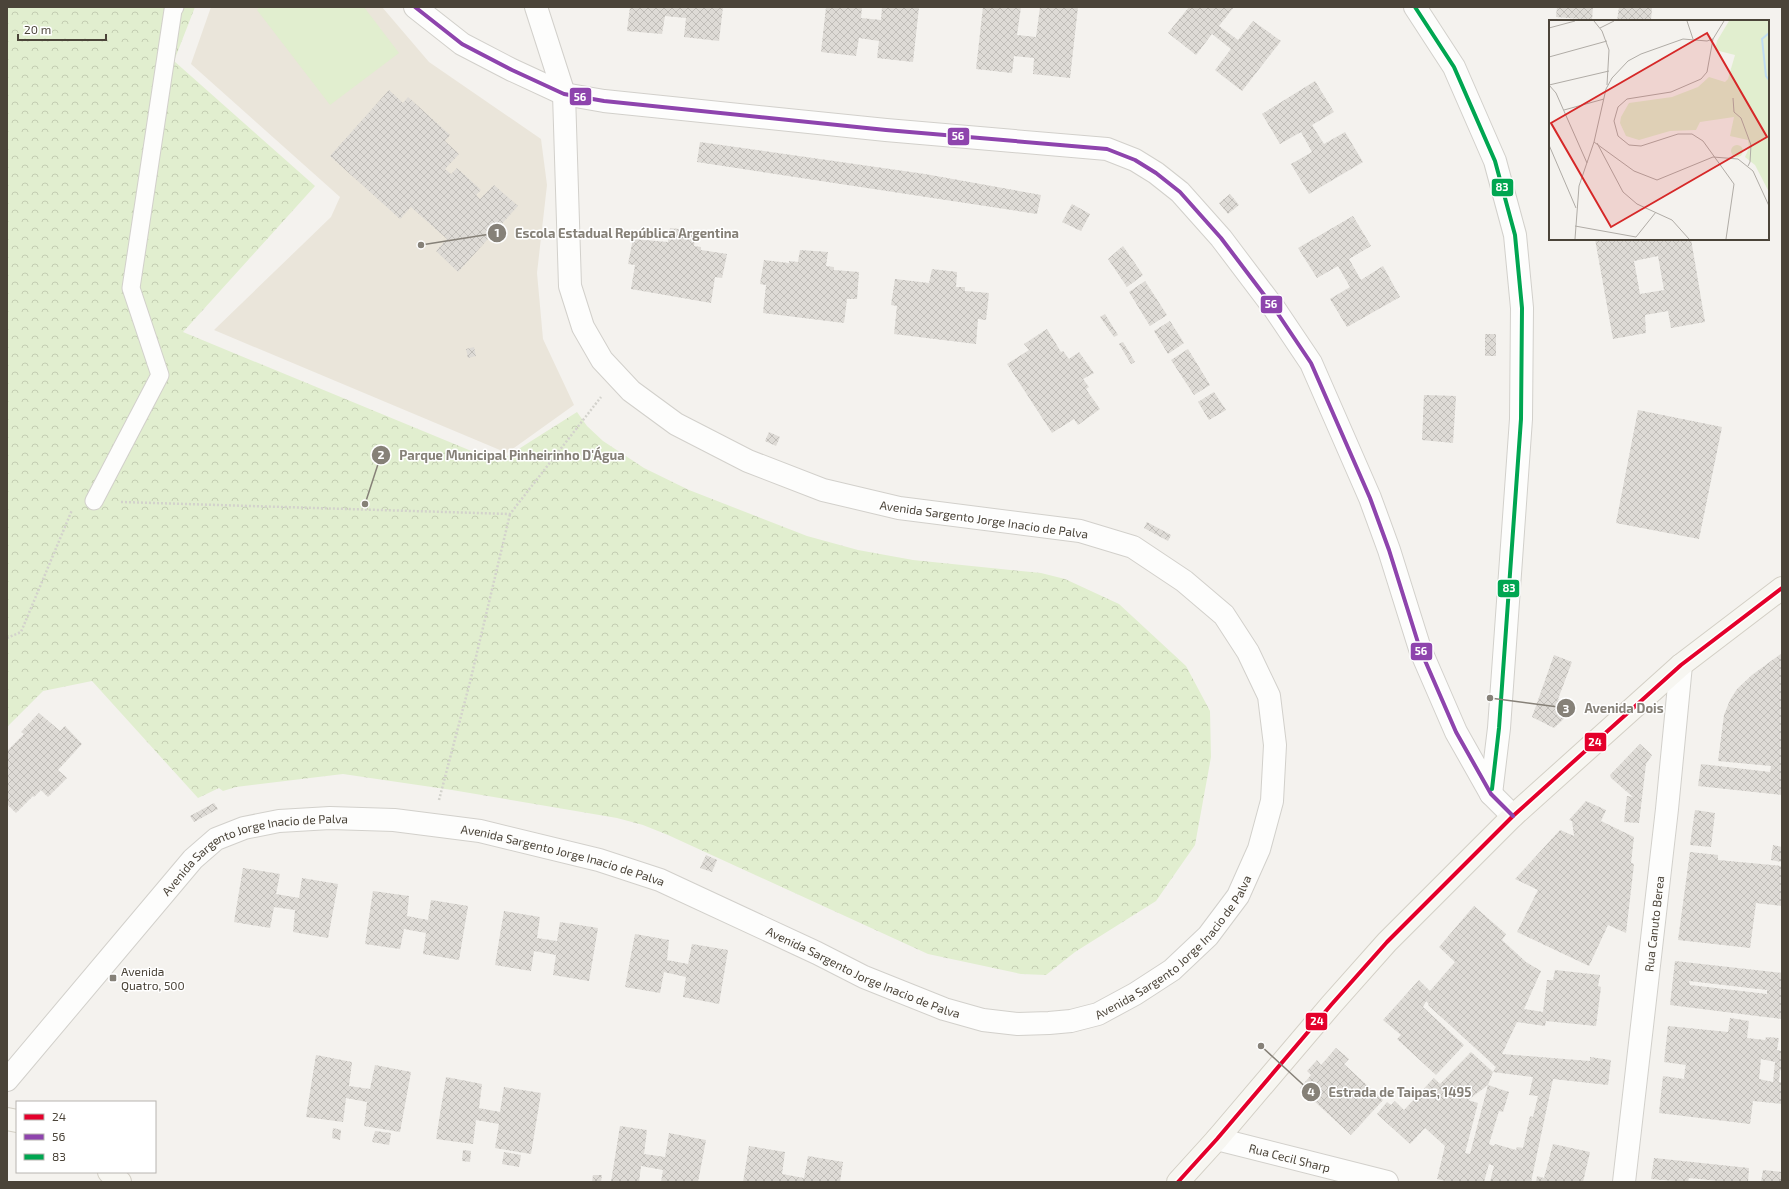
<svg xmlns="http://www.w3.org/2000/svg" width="1789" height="1189" viewBox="0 0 1789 1189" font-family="'Exo 2',sans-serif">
<defs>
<pattern id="forest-crowns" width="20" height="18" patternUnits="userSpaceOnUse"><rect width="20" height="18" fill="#e1eecf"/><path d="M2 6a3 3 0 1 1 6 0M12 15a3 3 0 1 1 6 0" fill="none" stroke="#c3cdb2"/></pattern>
<pattern id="building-cross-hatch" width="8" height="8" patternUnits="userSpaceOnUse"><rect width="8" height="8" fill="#dedbd6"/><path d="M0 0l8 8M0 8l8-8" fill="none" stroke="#c0bdb8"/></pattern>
</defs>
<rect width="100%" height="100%" fill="#f4f2ee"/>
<polygon fill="#eae5da" points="211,7 382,7 429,62 541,139 547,185 537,273 543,339 574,405 507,453 214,330 331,217 340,197 191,64"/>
<polygon fill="url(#forest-crowns)" points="7,7 195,7 174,61 315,186 183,332 498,462 577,412 587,426 603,441 644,468 689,490 807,536 858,550 913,560 1041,573 1065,579 1119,604 1186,666 1210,711 1211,757 1195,845 1156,901 1075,952 1046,975 1021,974 928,954 668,835 643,825 617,818 452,790 343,774 236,787 223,791 219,788 198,798 92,681 43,691 7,727"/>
<polygon fill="#e1eecf" points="260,7 364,7 399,53 330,105 257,10"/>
<g fill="url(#building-cross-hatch)" fill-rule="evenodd">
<polygon points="630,7 723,7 719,41 684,37 686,18 665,16 662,34 627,31"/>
<polygon points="826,7 862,7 861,18 881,20 882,7 919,7 913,62 877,58 879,41 859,38 856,56 821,52"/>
<polygon points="983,7 1021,7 1017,35 1036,37 1040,7 1078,7 1070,78 1033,74 1034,58 1014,56 1012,73 976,69"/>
<polygon points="1189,7 1234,7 1219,26 1238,40 1253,21 1281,41 1242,91 1215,70 1231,49 1212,34 1196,55 1168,33"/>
<polygon points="1557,7 1593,7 1592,20 1556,17"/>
<polygon points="1619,7 1652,7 1651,21 1617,21"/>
<polygon points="1315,81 1334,112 1312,125 1324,144 1345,132 1363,162 1309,194 1291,164 1312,152 1301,132 1280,144 1262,114"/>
<polygon points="389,90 403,103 408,97 450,135 445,141 459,154 445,169 451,174 457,168 481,190 476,195 480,199 494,185 518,206 458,272 436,251 447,239 411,207 400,219 330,156"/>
<polygon points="700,142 925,174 1041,195 1037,214 697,162"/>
<polygon points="1230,194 1239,205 1228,214 1219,203"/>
<polygon points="1072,204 1090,214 1081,231 1062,222"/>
<polygon points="1353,216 1371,246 1349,259 1361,280 1383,266 1400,297 1347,327 1330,299 1350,287 1338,266 1317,278 1298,248"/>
<polygon points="670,228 696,231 694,246 701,247 701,250 727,254 722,278 715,277 711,303 631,289 635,265 628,264 633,239 668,242"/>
<path d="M1595 239H1691L1705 322 1671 328 1668 311 1645 315 1646 333 1613 339ZM1658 256 1664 290 1640 294 1634 261Z"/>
<polygon points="1123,246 1143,275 1127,287 1108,259"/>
<polygon points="800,250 828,252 826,266 834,267 834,270 859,272 857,299 847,299 844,323 763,313 766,285 760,284 764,260 789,263 789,261 798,262"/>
<polygon points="932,269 957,272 956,287 965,287 965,291 989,293 986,320 978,319 976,344 894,334 897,306 891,305 895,279 929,283"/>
<polygon points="1145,281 1167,315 1150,326 1129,292"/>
<polygon points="1105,314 1118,335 1114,337 1100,317"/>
<polygon points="1170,321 1184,343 1168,354 1154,331"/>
<polygon points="1047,329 1061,352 1063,351 1069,359 1079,352 1094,373 1083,379 1089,387 1086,389 1100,409 1078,425 1074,419 1052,433 1007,364 1029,350 1024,344"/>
<rect x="1485" y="334" width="11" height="22"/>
<polygon points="1123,342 1135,362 1131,364 1119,344"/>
<polygon points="474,347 476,356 468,358 466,349"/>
<polygon points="1188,349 1210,385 1194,395 1171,360"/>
<polygon points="1214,392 1226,410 1209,420 1198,402"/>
<polygon points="1424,395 1456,396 1453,443 1422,440"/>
<polygon points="1638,410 1722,427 1699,539 1616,523"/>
<polygon points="769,432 780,437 776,446 765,441"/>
<polygon points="1147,522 1171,535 1168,541 1144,528"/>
<polygon points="1782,653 1782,795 1698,786 1701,764 1770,772 1771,766 1718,761 1724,715 1730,700 1737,689 1752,675"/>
<polygon points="1554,655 1572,662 1558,699 1573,705 1566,714 1568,715 1554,728 1532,717"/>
<polygon points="39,713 60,731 65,726 82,744 58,770 67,778 48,797 41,790 34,797 33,796 16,813 7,804 7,751 24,734 21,732"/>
<polygon points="1640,744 1652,755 1646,764 1639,823 1624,822 1627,796 1633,797 1611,778 1610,775"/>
<polygon points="1586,801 1606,810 1601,821 1634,837 1631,863 1634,864 1626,933 1608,925 1589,966 1517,932 1538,890 1515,879 1560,830 1574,836 1572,821 1569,820"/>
<polygon points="214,803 218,809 194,822 190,816"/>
<polygon points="1695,810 1715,813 1711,847 1690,845"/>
<polygon points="1773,845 1782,847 1782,862 1771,860"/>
<polygon points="1690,852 1718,855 1718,860 1782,866 1782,906 1756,903 1750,948 1678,940"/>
<polygon points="706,855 717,860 712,872 700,868"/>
<polygon points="243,868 280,874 276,894 299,898 302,878 338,884 328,938 293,932 295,910 274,907 270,928 234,922"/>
<polygon points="373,891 409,896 407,916 428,920 431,900 468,906 459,960 423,954 426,933 404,929 400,949 365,944"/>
<path d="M1474 906 1506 934 1502 940 1526 962 1541 971 1524 1009 1543 1012 1547 980H1553L1555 970 1600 975 1598 986 1601 987 1596 1026 1546 1021 1545 1026 1517 1022 1502 1054 1590 1061V1057L1611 1060 1608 1085 1553 1079 1531 1182H1490L1494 1166 1489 1164 1484 1182H1450L1437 1179 1445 1146 1425 1128 1410 1144 1377 1114 1387 1102 1391 1105 1395 1101 1404 1110 1434 1078 1440 1084 1471 1052 1493 1072 1496 1067 1428 1005 1429 1004 1426 1001 1423 1007 1464 1045 1436 1075 1397 1039 1401 1035 1383 1020 1419 980 1430 991 1455 962 1439 947ZM1493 1072 1533 1077 1529 1095 1538 1096 1533 1117 1530 1116 1523 1148 1517 1147 1516 1150 1495 1144 1494 1146 1489 1144 1499 1111 1503 1112 1509 1092 1488 1085ZM1488 1085 1470 1154 1465 1153 1478 1103 1468 1100Z"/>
<polygon points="504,911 540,917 537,938 557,941 560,922 598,928 589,981 553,975 556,955 534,951 531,971 495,965"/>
<polygon points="635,934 669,940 667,960 688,964 692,944 728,950 719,1004 683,997 686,977 664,972 660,993 625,987"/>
<path d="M1675 961 1782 973 1781 1019 1670 1005ZM1689 981 1767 990V994L1690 985Z"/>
<path d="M1730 1018 1749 1021 1747 1038 1765 1040 1766 1037 1779 1038 1777 1050 1782 1051V1071L1780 1070 1779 1082H1782V1104L1753 1101 1750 1124 1659 1113 1663 1076 1684 1079 1685 1069 1686 1065 1664 1062 1668 1026 1728 1032ZM1761 1059 1775 1062 1773 1082 1759 1079Z"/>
<polygon points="1336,1048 1349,1059 1344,1064 1383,1100 1351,1135 1300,1088 1311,1075 1307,1071 1317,1060 1321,1065"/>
<polygon points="316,1055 352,1062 349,1086 370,1089 375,1065 411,1072 400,1132 364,1126 367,1102 346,1098 343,1122 306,1117"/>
<polygon points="446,1077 482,1084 479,1108 500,1112 504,1087 541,1093 531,1154 495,1148 499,1124 476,1120 473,1144 436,1139"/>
<polygon points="620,1126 647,1130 644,1154 665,1157 669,1133 706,1140 698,1182 661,1182 663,1170 641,1166 639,1182 611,1182"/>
<polygon points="333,1128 341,1130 340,1140 332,1138"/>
<polygon points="375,1131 391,1133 389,1145 372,1142"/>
<polygon points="1553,1144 1590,1152 1583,1182 1536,1182 1537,1176 1544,1178"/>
<polygon points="749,1146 785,1152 782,1174 804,1178 808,1156 843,1162 840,1182 743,1182"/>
<polygon points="463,1150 471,1151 470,1162 462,1161"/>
<polygon points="504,1152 521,1155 519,1167 502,1164"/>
<polygon points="1654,1158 1749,1168 1748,1182 1729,1182 1689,1178 1688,1182 1651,1179"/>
<polygon points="1763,1170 1782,1172 1782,1182 1761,1182"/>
<polygon points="593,1175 602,1175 601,1182 592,1182"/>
</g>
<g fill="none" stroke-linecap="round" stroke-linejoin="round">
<g stroke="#d2d0cb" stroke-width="19">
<polyline id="service" points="94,501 160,375 131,288 173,10 175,7"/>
</g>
<g stroke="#d2d0cb" stroke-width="24">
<g id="minor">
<polyline points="415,7 462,44 512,70 564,94 604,101 886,130 1107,149 1135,160 1156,173 1180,192 1221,238 1274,308 1311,363 1370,498 1389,550 1420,649 1456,732 1491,794 1513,816"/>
<polyline points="1415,7 1454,67 1495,161 1515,235 1522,308 1521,419 1499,728 1491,794"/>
<path id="s1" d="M7 1080 193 859 216 839 244 828 279 821 330 818 394 820 480 831 599 860 660 880 817 953 864 977 944 1009 983 1020 1018 1024 1049 1023 1071 1021 1098 1014 1135 994 1172 970 1208 936 1238 896 1259 849 1272 801 1275 745 1269 696 1248 652 1224 615 1184 581 1133 547 1080 531 899 508 823 490 748 461 676 424 631 391 602 360 583 327 570 286 564 94 536 7"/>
<path id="s2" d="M1217 1139 1387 1182"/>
<path id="s3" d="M1624 1182 1667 809 1681 665"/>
</g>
</g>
<g stroke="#d3cfc5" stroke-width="24">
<g id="secondary">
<polyline points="7,1119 17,1121"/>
<polyline points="109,1172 120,1182"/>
<polyline points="1178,1182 1217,1139 1331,1005 1387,942 1513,816 1681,665 1782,588"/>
</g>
</g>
<g stroke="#d3d2cc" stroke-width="2.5" stroke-dasharray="2 2" stroke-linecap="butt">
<polyline points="121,502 510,514 601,397"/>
<polyline points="7,638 21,632 72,510"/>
<polyline points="439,800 470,682 510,514"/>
</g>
<use href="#service" stroke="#fdfdfc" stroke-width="17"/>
<use href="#minor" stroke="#fdfdfc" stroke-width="22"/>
<use href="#secondary" stroke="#f7f6f1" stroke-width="22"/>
<g stroke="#fff" stroke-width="7">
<polyline id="bus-1" points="1178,1182 1217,1139 1331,1005 1387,942 1513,816 1681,665 1782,588"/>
</g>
<g stroke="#fff" stroke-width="7">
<polyline id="bus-2" points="415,7 462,44 512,70 564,94 604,101 886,130 1107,149 1135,160 1156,173 1180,192 1221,238 1274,308 1311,363 1370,498 1389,550 1420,649 1456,732 1491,794 1513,816"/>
</g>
<g stroke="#fff" stroke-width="7">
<polyline id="bus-3" points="1415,7 1454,67 1495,161 1515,235 1522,308 1521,419 1499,728 1492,789"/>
</g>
<use href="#bus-1" stroke="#e4002b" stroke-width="4"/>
<use href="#bus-2" stroke="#8e44ad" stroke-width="4"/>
<use href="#bus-3" stroke="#00a651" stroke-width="4"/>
</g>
<rect fill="#868178" stroke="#fff" stroke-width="1.5" x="109" y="974" width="8" height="8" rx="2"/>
<g text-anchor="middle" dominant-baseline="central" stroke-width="3" stroke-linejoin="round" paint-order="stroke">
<g font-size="12" fill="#4b4439" stroke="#fff">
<text transform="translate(984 519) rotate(8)">Avenida Sargento Jorge Inacio de Palva</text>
<text stroke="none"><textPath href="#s1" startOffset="673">Avenida Sargento Jorge Inacio de Palva</textPath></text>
<text stroke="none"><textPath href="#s1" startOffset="349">Avenida Sargento Jorge Inacio de Palva</textPath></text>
<text stroke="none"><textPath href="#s3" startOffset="260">Rua Canuto Berea</textPath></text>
<text stroke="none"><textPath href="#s1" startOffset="1345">Avenida Sargento Jorge Inacio de Palva</textPath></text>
<text stroke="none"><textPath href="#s1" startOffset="997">Avenida Sargento Jorge Inacio de Palva</textPath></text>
<text stroke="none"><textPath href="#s2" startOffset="75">Rua Cecil Sharp</textPath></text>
</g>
<g font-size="12" fill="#4b4439" stroke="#fff" text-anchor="start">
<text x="121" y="971">Avenida<tspan x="121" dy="14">Quatro, 500</tspan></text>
</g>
</g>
<g transform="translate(1549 20)">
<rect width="220" height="220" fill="#f4f2ee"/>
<path d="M180 1H220V172L206 145 196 137 200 128 199 120 181 116 185 97 151 102 147 110 121 111 90 120 77 116 71 103 72 97 80 83 123 77 149 67 160 57 176 62 179 59 186 35 166 30 168 21Z" fill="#e1eecf"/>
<path d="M182 131a6 6 0 1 1 12 0a6 6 0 1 1-12 0Z" fill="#e1eecf"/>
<path fill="none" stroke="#c0ddf1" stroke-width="2" d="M220 13 213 19 217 56 220 60"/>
<path fill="none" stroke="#b0aca6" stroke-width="1" d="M45 1 53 11 60 30 58 65M138 1 144 19M0 8 26 1M51 8 65 1M164 19 158 52 152 59 122 72 78 79 69 87 65 101 69 116 80 125 92 126 129 114H143L154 121 185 164 177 219M0 37 58 21M0 65 7 73 38 143M0 65 60 51M184 78 185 92 192 98 202 125 201 142 199 146M15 90 55 79M45 122 85 151 108 160 164 137 189 139 204 151 220 186M48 123 74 172 88 184 123 200 140 219M0 125 27 188M26 206 87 217 107 192M26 219 30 166 45 122 57 69 63 58 79 41 92 34 134 19 158 21 164 19 175 1"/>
<path fill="#d62828" fill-opacity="0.15" stroke="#d62828" stroke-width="2" d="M158 13 218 117 62 207 2 103Z"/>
<rect width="220" height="220" fill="none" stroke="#4b4439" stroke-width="2"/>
</g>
<path fill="none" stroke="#868178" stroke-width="1.5" d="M421 245L497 233M365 504L381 455M1490 698L1566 708M1261 1046L1311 1092"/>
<g fill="#868178" stroke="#fff" stroke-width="1.5">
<circle cx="421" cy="245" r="4"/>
<circle cx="365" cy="504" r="4"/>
<circle cx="1490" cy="698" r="4"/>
<circle cx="1261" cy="1046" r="4"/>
<circle cx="497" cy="233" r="10"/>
<circle cx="381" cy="455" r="10"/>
<circle cx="1566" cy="708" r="10"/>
<circle cx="1311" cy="1092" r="10"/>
</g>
<g font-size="12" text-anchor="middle" font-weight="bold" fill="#fff">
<text x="497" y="237">1</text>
<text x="381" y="459">2</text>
<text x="1566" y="713">3</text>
<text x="1311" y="1096">4</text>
</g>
<g font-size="13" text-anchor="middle" font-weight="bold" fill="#868178" stroke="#fff" stroke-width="3" stroke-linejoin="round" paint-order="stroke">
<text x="627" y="238">Escola Estadual República Argentina</text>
<text x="512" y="460">Parque Municipal Pinheirinho D'Água</text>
<text x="1624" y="713">Avenida Dois</text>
<text x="1400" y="1097">Estrada de Taipas, 1495</text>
</g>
<g stroke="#fff" stroke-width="1.5">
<rect x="569" y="87" width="23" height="19" rx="4" fill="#8e44ad"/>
<rect x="947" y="127" width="23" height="19" rx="4" fill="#8e44ad"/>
<rect x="1491" y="178" width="23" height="19" rx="4" fill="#00a651"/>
<rect x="1260" y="295" width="23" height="19" rx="4" fill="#8e44ad"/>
<rect x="1497" y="579" width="23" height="19" rx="4" fill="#00a651"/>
<rect x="1410" y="642" width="23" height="19" rx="4" fill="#8e44ad"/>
<rect x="1584" y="732" width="23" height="20" rx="4" fill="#e4002b"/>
<rect x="1305" y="1012" width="23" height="19" rx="4" fill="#e4002b"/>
</g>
<g font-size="11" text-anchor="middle" font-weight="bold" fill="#fff">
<text x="580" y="101">56</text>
<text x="958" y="140">56</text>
<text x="1502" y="191">83</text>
<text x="1271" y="308">56</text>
<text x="1509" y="592">83</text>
<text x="1421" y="655">56</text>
<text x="1595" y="746">24</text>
<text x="1317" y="1025">24</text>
</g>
<rect width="1789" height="1189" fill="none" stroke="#4b4439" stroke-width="16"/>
<rect x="16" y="1101" width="140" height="72" fill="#ffffff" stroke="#b7b4b0"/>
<rect x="24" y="1114" width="20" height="6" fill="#e4002b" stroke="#b7b4b0"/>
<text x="52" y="1121" font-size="12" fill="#4b4439">24</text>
<rect x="24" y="1134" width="20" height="6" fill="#8e44ad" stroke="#b7b4b0"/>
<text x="52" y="1141" font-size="12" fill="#4b4439">56</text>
<rect x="24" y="1154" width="20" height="6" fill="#00a651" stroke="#b7b4b0"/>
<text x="52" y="1161" font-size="12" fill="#4b4439">83</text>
<path d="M18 34v6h88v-6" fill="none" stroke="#4b4439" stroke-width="2"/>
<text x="24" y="34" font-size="12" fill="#4b4439" stroke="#ffffff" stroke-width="3" paint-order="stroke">20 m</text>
</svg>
